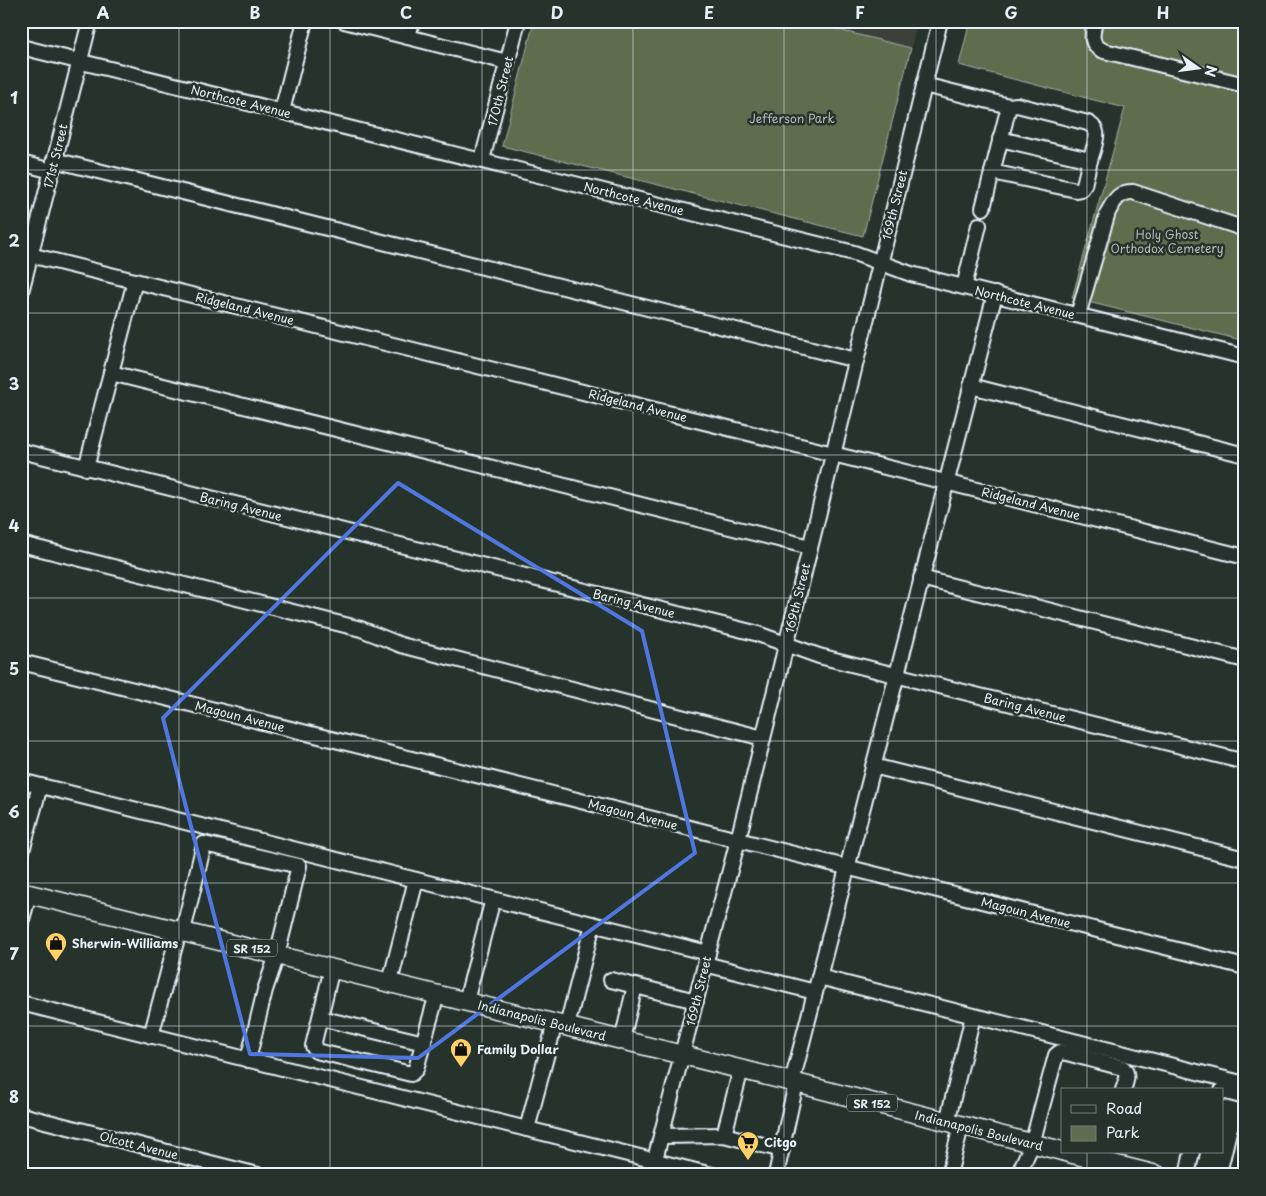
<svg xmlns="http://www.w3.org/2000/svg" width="1266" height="1196" viewBox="0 0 1266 1196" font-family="'Playpen Sans',sans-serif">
<rect width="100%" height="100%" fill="#26332d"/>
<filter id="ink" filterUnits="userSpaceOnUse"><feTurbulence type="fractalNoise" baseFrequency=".02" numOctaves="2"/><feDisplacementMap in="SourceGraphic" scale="10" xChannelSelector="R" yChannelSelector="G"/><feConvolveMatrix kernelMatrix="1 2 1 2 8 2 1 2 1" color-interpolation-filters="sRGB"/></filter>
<g filter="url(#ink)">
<polygon fill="#3a3f3a" points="803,21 917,21 911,48"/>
<g fill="#5e6d4f" stroke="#a3afa4">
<polygon points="534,21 803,21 911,48 863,236 502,146"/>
<polygon points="970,21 1245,21 1245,341 1072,298 1125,108 959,65"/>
</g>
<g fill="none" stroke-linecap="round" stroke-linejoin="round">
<g stroke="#e8f1f8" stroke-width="18">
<g id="minor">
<polyline points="344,21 507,62"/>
<path d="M1095 21C1092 34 1089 45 1104 51L1245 85"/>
<polyline points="408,37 412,21"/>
<polyline points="21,47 854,253 911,274 1245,357"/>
<polyline points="924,85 1009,106 983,208"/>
<polyline points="282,111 305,21"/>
<path d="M1000 139 1090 160C1092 154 1098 138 1096 132 1095 127 1091 125 1088 123L1017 105 1009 106"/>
<polyline points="54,160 856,360"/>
<polyline points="482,160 518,21"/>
<polyline points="21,163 52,171"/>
<polyline points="992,172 1076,190 1081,189 1084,185 1090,160"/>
<polyline points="30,255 833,454 1245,557"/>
<polyline points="964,287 979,225"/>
<polyline points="21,292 90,21"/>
<path d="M1078 315 1108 212C1114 201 1119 191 1133 192L1245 229"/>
<polyline points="111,373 810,547"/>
<polyline points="971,386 1245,455"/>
<polyline points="21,451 755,633 819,656 1245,762"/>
<polyline points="86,468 135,281"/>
<polyline points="21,544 361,629 401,645 763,738"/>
<polyline points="921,578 1245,660"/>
<polyline points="21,662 738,840 1245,967"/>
<polyline points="873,766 1245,859"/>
<polyline points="21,781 708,953"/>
<polyline points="21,804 34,807"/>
<polyline points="21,854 40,786"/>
<polyline points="21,923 29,894"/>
<polyline points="183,931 204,844 299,866 277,955 265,990 248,1060"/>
<polyline points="705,964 815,992"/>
<polyline points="332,968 313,1046 316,1051 411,1074 416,1069 437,994"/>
<polyline points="819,977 1245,1084"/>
<polyline points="611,980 696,1001"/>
<polyline points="390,982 416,880"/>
<polyline points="466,1001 493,899"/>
<polyline points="21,1003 712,1175"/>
<polyline points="320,1018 424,1043"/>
<polyline points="567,1026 593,924"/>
<polyline points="151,1036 179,931"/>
<polyline points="622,1040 635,986"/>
<polyline points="792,1082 995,294"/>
<polyline points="1222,1091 1245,1097"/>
<polyline points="21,1115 258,1175"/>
<polyline points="947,1122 973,1016"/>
<polyline points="527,1129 555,1023"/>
<polyline points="724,1135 741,1069"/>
<polyline points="662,1136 724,1135 782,1150"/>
<polyline points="651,1175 708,953 738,840 940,21"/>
<polyline points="776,1175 796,1083"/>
<polyline points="949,1175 961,1126"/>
<path d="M1018 1175 1032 1144 1056 1055 1060 1052 1067 1053 1123 1068C1129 1074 1126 1082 1123 1090"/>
<polyline points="1187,1175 1192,1152"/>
<polyline points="1235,1175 1245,1133"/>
</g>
</g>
<g stroke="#e8f1f8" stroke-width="21">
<g id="major">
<polyline points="21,892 796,1083 1062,1151"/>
<polyline points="1065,1152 1157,1175"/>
</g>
</g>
<use href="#minor" stroke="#26332d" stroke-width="14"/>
<use href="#major" stroke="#26332d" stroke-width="18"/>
</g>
</g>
<path fill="none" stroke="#5077e0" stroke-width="4" stroke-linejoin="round" d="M398 483 642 631 695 853 418 1058 250 1054 163 718Z"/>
<path fill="none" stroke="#e8f1f8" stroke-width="1" stroke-opacity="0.55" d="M179 21V1175M330 21V1175M482 21V1175M633 21V1175M784 21V1175M936 21V1175M1087 21V1090M21 170H1245M21 313H1245M21 455H1245M21 598H1245M21 741H1245M21 883H1245M21 1026H1245M1087 1152V1175"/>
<defs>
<g id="shop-pin" transform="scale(1.125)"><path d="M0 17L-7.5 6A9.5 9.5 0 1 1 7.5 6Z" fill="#ffd166" stroke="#26332d"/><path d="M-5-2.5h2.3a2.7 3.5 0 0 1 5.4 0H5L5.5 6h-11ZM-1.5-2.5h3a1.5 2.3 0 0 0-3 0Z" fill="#111"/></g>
<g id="supermarket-pin" transform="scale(1.125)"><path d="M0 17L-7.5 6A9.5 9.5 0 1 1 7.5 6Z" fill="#ffd166" stroke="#26332d"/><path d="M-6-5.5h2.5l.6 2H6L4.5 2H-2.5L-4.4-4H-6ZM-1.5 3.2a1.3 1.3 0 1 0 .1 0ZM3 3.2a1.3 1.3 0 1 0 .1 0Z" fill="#111"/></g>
</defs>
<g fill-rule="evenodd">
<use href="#shop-pin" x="56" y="943"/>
<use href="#shop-pin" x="461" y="1049"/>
<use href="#supermarket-pin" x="748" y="1142"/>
</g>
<g text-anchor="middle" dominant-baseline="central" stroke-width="5" stroke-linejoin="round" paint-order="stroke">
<g fill="#26332d" stroke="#aeb8bb" stroke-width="1">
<rect x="227" y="939.5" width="50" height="17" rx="4"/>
<rect x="847" y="1094.5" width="50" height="17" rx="4"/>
</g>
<g font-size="11" font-weight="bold" fill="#e8f1f8">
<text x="252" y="948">SR 152</text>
<text x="872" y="1103">SR 152</text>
</g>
<g font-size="12" fill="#e8f1f8" stroke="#26332d">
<text transform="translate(500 91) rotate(-76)">170th Street</text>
<text transform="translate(241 101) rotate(14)">Northcote Avenue</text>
<text transform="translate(55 156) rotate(-76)">171st Street</text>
<text transform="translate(634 198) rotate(14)">Northcote Avenue</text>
<text transform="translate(894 205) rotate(-76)">169th Street</text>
<text transform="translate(1025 302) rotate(14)">Northcote Avenue</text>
<text transform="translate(245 308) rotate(14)">Ridgeland Avenue</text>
<text transform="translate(638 405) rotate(14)">Ridgeland Avenue</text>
<text transform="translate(1031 503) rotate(14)">Ridgeland Avenue</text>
<text transform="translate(241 506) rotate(14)">Baring Avenue</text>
<text transform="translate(797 598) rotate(-76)">169th Street</text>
<text transform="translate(634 603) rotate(14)">Baring Avenue</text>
<text transform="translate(1025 707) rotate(14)">Baring Avenue</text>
<text transform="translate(240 716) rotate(14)">Magoun Avenue</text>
<text transform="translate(633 814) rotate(14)">Magoun Avenue</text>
<text transform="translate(1026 912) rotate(14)">Magoun Avenue</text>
<text transform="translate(698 991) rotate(-76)">169th Street</text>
<text transform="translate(542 1020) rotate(14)">Indianapolis Boulevard</text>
<text transform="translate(979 1130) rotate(14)">Indianapolis Boulevard</text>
<text transform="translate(139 1145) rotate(14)">Olcott Avenue</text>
</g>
<g font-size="12" fill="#b1bcb4" stroke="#26332d">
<text x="792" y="118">Jefferson Park</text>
<text x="1167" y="234">Holy Ghost<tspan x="1167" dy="14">Orthodox Cemetery</tspan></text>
</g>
<g font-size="12" font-weight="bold" fill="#e8f1f8" stroke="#26332d" text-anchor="start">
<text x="72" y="943">Sherwin-Williams</text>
<text x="477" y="1049">Family Dollar</text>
<text x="764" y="1142">Citgo</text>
</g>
</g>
<rect width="1266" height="1196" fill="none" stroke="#26332d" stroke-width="55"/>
<rect x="1061" y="1088" width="162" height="65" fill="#26332d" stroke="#747f7e"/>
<rect x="1071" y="1105" width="25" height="8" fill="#26332d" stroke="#747f7e"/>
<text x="1106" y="1114" font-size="15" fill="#e8f1f8">Road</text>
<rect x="1071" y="1126" width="25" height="15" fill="#5e6d4f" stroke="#747f7e"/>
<text x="1106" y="1138" font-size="15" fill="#e8f1f8">Park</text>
<g transform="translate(1198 68) rotate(104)" stroke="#26332d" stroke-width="4" paint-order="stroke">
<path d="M0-4L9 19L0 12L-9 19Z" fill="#e8f1f8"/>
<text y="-8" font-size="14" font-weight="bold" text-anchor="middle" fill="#e8f1f8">N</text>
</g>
<rect x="28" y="28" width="1210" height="1140" fill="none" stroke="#e8f1f8" stroke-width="2"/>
<g font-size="16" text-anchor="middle" font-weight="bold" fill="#e8f1f8">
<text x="103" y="19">A</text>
<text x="255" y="19">B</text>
<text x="406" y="19">C</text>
<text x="557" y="19">D</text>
<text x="709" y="19">E</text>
<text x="860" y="19">F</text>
<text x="1011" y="19">G</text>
<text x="1163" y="19">H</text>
<text x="14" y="104">1</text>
<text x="14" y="247">2</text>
<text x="14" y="390">3</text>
<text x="14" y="532">4</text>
<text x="14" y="675">5</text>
<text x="14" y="818">6</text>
<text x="14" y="960">7</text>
<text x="14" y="1103">8</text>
</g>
</svg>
